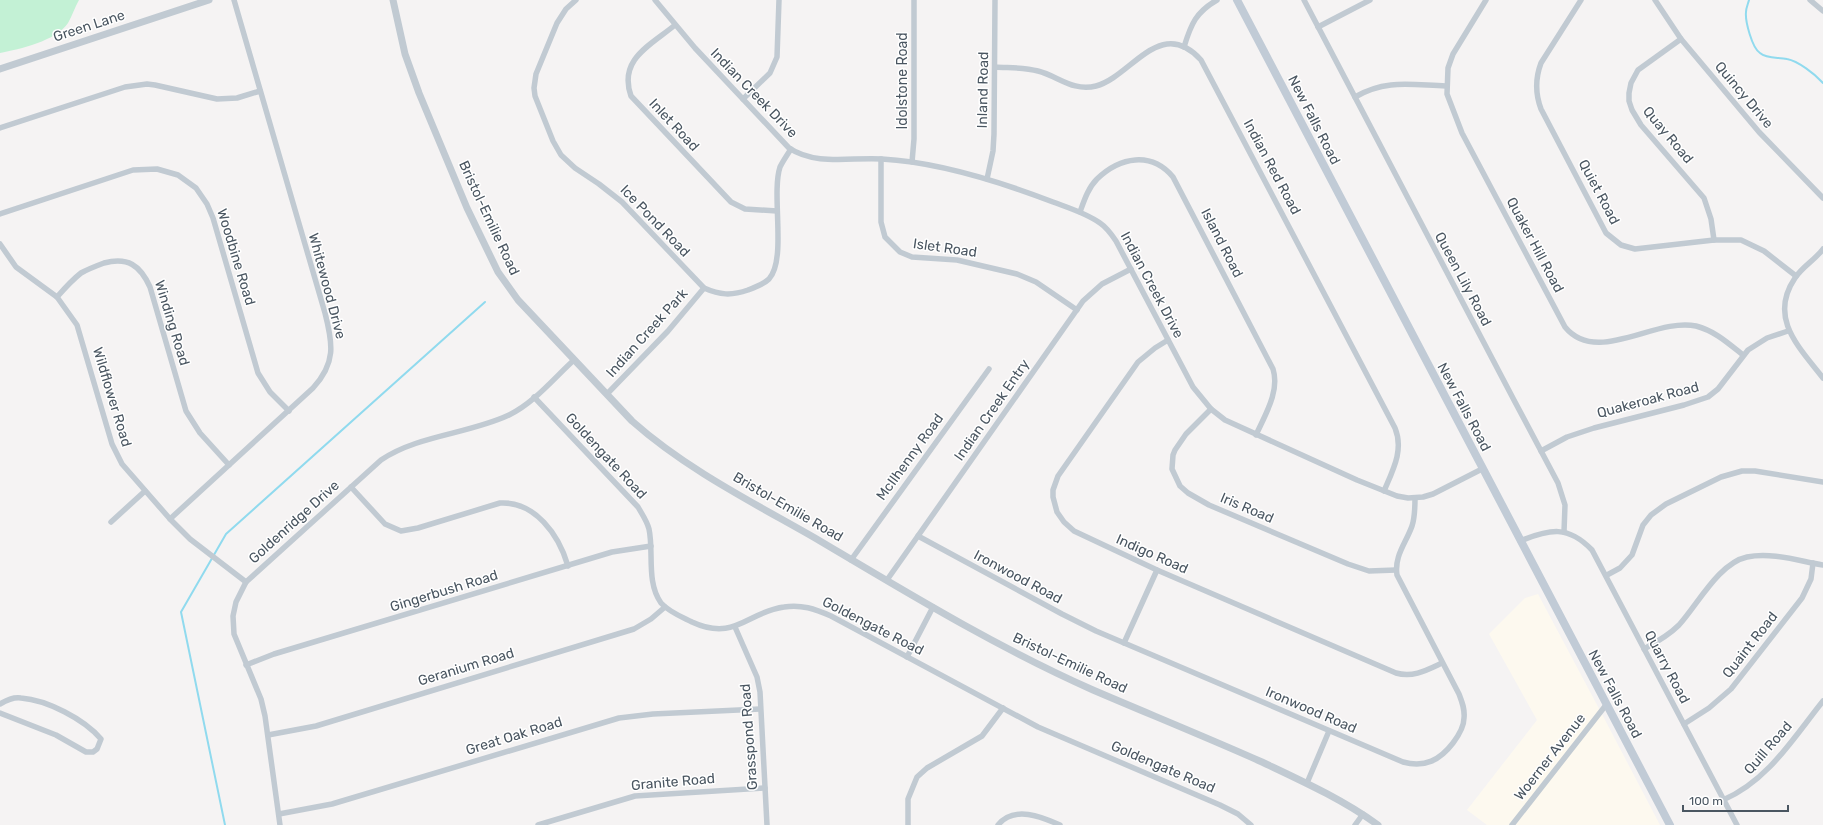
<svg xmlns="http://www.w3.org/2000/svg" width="1823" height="825" viewBox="0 0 1823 825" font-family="Rubik,sans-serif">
<rect width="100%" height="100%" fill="#f5f3f3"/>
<polygon fill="#fdf9ef" points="1538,594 1604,718 1660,825 1487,825 1467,810 1537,720 1489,634 1525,598"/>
<path fill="#c3f1d5" d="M0 0H79C75 7 72 16 68 23 56 41 20 49 0 53Z"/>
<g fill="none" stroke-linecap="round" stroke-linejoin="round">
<g stroke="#90daee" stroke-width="2">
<path d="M1749 0C1748 4 1746 8 1746 12 1745 21 1752 48 1760 53 1767 59 1778 57 1787 59 1798 61 1815 74 1823 83"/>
<polyline points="225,825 181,612 226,534 485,302"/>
</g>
<g stroke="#c1cad2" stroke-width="5.5">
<path d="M576 0 566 9 557 23 536 74 534 88 535 96 553 141 561 155 575 168 599 184 622 202 704 288C720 295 731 296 748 290 755 287 763 285 769 279 787 259 771 195 780 167 783 161 787 155 791 149"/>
<path d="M655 0 695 48 789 148C816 166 851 157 882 159 938 162 1001 182 1053 202 1069 208 1086 213 1100 223 1106 227 1112 235 1116 241L1193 387 1211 409 1225 420 1357 480 1397 496 1408 498 1423 497 1433 494 1482 469"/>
<polyline points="1304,0 1515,402 1558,483 1565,505 1564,532"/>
<path d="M1486 0 1453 54 1448 68 1447 94 1462 133 1565 327C1597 366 1655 317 1696 326 1715 331 1728 343 1743 355"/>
<path d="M1581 0 1541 63C1535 79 1535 93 1541 109L1606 233 1621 245 1635 249 1714 240H1741L1764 251 1796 276"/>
<polyline points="1655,0 1681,39 1759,132 1823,198"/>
<polyline points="1810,0 1823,11"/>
<path d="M675 25C651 45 618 59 631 96L731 202 745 209 777 211"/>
<polyline points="1318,27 1370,0"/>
<polyline points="1681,39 1638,70 1631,83 1629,93 1629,101 1632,110 1641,125 1704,198 1711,219 1714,240"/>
<path d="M1184 47C1191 24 1196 12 1217 0"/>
<path d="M995 67C1009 68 1024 67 1038 71 1058 76 1073 92 1096 86 1131 77 1160 15 1201 60L1395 428C1404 450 1393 470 1384 491"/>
<path d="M1355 97C1386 79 1411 85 1446 86"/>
<polyline points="743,99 770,73 777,57 779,0"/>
<polyline points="0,128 125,87 147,84 155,85 217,99 237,98 260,91"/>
<polyline points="881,159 881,222 885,237 900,252 912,257 957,260 1017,274 1036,282 1077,310"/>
<polyline points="912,162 914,139 914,0"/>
<polyline points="987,179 993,151 994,134 995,0"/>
<path d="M1080 212C1084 201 1088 188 1097 179 1120 157 1151 151 1173 177L1273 369C1280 391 1265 415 1256 435"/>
<polyline points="0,214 133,170 157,169 178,175 196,188 207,204 213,218 258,373 270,392 289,411"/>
<polyline points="0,244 16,267 57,297 77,325 112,444 122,464 170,519 190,539 246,582"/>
<path d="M1823 249C1815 260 1803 266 1795 278 1768 318 1799 347 1823 378"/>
<path d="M57 297C64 289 72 280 81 273 88 269 96 266 104 263 128 257 140 265 150 287L186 411 200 433 229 465"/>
<path d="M1168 340 1155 348 1138 362 1058 476 1053 490V497L1057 512 1064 522 1074 531 1157 570 1396 673C1413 678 1427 670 1442 663"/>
<polyline points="607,394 668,331 704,288"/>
<path d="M534 397 638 507C642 514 647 521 649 529 654 552 646 582 661 603 669 612 682 617 692 622 735 642 747 612 784 607 801 604 815 609 831 616L1038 727 1220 805 1238 814 1251 825"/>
<polyline points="1211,409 1186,434 1175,450 1173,455 1172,469 1180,486 1188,493 1209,505 1348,564 1369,571 1396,570"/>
<polyline points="1541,451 1567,437 1594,428 1684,405 1708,397 1718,389 1748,350 1767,338 1788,331"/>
<path d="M351 487 385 524 401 531 418 528 500 503C535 501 559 535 568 566"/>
<path d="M170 519 313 388C336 363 333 344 325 313L234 0"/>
<polyline points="111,522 145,491"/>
<path d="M918 536 1062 614 1096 631 1403 762C1425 768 1440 760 1453 743 1459 735 1464 727 1464 718 1465 709 1462 702 1459 694L1397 575C1394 556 1406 543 1412 526 1415 517 1415 507 1415 498"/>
<path d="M1520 541C1550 529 1568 525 1592 550L1737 825"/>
<polyline points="851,560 989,369"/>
<polyline points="1607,575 1620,568 1632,555 1643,525 1651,515 1666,504 1721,477 1742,471 1755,471 1823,482"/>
<polyline points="887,580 1083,301 1102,284 1131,269"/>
<polyline points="735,627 757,677 760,692 767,825"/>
<polyline points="1124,643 1157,570"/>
<path d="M1644 649C1657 642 1669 635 1679 625 1698 604 1719 563 1747 557 1772 552 1799 561 1823 565"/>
<polyline points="907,657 933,607"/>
<polyline points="246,665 274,654 612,552 651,546"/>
<path d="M0 704C7 700 13 697 21 698 47 700 84 719 101 739L97 749 93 752H86L56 735 0 713"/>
<polyline points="1684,724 1709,708 1731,689 1802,598 1811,579 1813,563"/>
<polyline points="268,735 316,726 634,629 651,619 665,607"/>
<polyline points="1307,783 1329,731"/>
<path d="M1723 800C1768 781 1794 737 1823 701"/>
<polyline points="279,814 332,804 619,718 653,714 760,709"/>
<path d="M280 825 265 716 261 699 234 634 233 616 236 602 246 582 381 460C418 435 469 434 509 415 534 403 554 378 574 360"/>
<polyline points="538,825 635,796 765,788"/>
<polyline points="908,825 908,799 917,777 927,768 982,736 1003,708"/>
<path d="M998 825C1014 805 1042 817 1060 825"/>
<polyline points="1355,825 1363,814"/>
<polyline points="1512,825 1606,705"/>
</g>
<g stroke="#c1cad2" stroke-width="7">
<path d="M393 0 405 54 419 93 467 208 498 272 518 300 632 421C686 469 752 502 815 538 906 592 996 647 1093 690 1149 714 1206 737 1262 762 1302 781 1342 799 1378 825"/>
<polyline points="0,69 209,0"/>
</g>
<polyline stroke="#c1cbd6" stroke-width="8" points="1237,0 1670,825"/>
</g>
<g text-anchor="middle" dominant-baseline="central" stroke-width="3" stroke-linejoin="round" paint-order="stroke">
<g font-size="14" fill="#4a5661" stroke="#fff">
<text transform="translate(89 26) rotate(-18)">Green Lane</text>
<text transform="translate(902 81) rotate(-90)">Idolstone Road</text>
<text transform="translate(983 90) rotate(-89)">Inland Road</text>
<text transform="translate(754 93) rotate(46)">Indian Creek Drive</text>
<text transform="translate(1744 95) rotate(50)">Quincy Drive</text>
<text transform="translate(1314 120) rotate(63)">New Falls Road</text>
<text transform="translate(674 125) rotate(47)">Inlet Road</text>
<text transform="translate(1668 135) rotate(50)">Quay Road</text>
<text transform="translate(1272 167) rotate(62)">Indian Red Road</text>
<text transform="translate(1599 192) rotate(62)">Quiet Road</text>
<text transform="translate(489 218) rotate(65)">Bristol-Emilie Road</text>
<text transform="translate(655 221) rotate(46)">Ice Pond Road</text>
<text transform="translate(1222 243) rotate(63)">Island Road</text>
<text transform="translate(1535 245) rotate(62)">Quaker Hill Road</text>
<text transform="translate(945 248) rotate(8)">Islet Road</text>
<text transform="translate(236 257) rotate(73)">Woodbine Road</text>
<text transform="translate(1463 279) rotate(62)">Queen Lily Road</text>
<text transform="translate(1152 285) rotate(62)">Indian Creek Drive</text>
<text transform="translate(327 286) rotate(75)">Whitewood Drive</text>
<text transform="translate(172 323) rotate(73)">Winding Road</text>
<text transform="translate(647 333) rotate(-48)">Indian Creek Park</text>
<text transform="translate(112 397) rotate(73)">Wildflower Road</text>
<text transform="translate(1648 400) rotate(-15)">Quakeroak Road</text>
<text transform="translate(1464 407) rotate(62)">New Falls Road</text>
<text transform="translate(992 410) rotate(-55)">Indian Creek Entry</text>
<text transform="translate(606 456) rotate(47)">Goldengate Road</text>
<text transform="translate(910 457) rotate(-54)">McIlhenny Road</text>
<text transform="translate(788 507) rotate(30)">Bristol-Emilie Road</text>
<text transform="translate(1247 508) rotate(23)">Iris Road</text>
<text transform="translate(294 522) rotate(-42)">Goldenridge Drive</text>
<text transform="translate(1152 554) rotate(24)">Indigo Road</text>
<text transform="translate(1018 577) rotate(28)">Ironwood Road</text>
<text transform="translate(444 591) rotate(-17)">Gingerbush Road</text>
<text transform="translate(873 626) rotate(27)">Goldengate Road</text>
<text transform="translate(1750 645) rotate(-52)">Quaint Road</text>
<text transform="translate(1070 663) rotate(25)">Bristol-Emilie Road</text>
<text transform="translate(466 667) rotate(-17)">Geranium Road</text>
<text transform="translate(1667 667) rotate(62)">Quarry Road</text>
<text transform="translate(1615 694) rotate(62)">New Falls Road</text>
<text transform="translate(1311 710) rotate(23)">Ironwood Road</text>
<text transform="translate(514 736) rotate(-17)">Great Oak Road</text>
<text transform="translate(749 737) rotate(-94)">Grasspond Road</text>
<text transform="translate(1768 748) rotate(-49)">Quill Road</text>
<text transform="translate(1550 757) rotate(-52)">Woerner Avenue</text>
<text transform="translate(1163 767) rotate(23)">Goldengate Road</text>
<text transform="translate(673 782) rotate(-5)">Granite Road</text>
</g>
</g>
<path d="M1683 805v6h105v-6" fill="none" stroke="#4a5661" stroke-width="2"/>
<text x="1689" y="805" font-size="12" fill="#4a5661" stroke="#ffffff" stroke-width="3" paint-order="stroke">100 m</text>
</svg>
